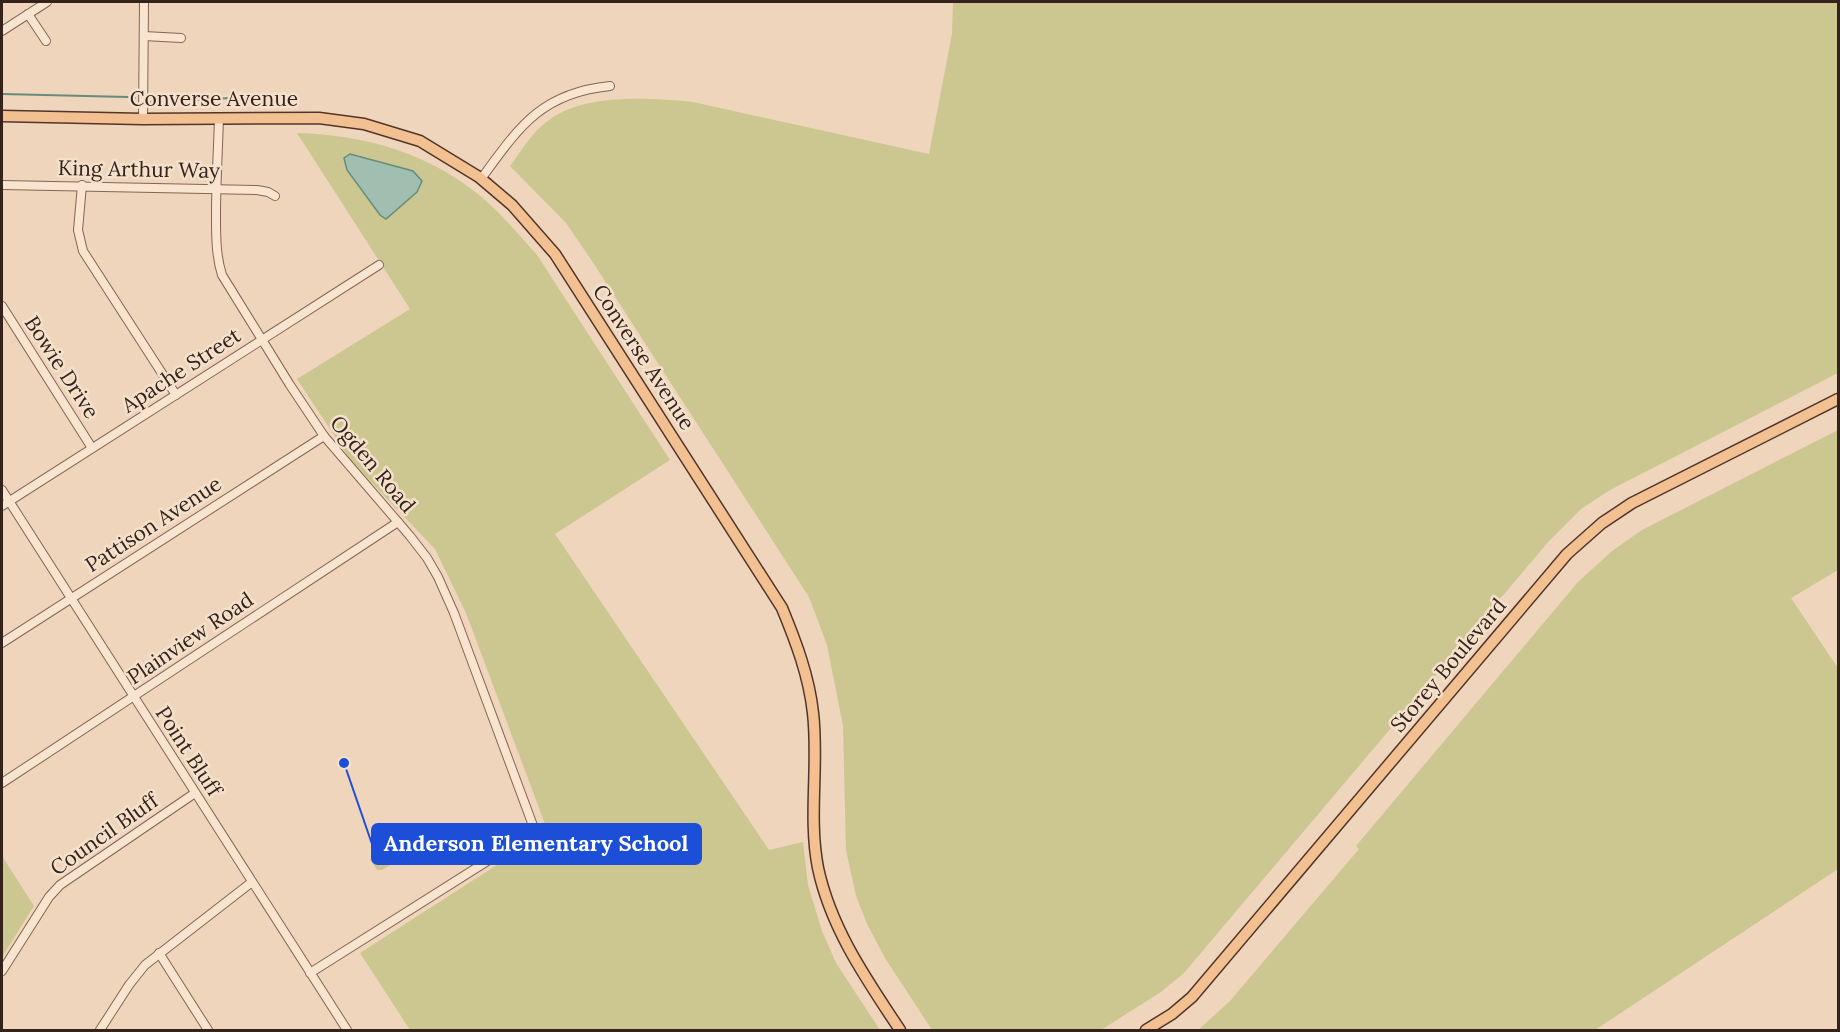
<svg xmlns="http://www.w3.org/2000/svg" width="1840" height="1032" viewBox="0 0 1840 1032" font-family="Lora,serif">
<rect width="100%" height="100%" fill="#eed5bc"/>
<g fill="#ccc790">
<path d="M953 2H1838V373L1610 490 1581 509 1549 541 1184 973 1161 992 1101 1030H932L885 958 867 924 856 896 846 850 843 726 827 645 809 597 592 261 566 223 510 166C522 150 532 132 549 120 586 93 649 98 693 102L929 154 952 34Z"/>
<path d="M297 133C366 135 430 153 484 199 503 216 520 236 537 255L670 460 555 534 769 850 803 842 808 885 822 931 836 963 880 1030H410L360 953 548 832 466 613 435 549 351 461 297 379 410 309Z"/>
<polygon points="1838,430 1838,570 1791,598 1838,668 1838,869 1595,1030 1198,1030 1230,1001 1359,849 1356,846 1578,582 1612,551 1642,530"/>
<polygon points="389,848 397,861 382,870 377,870 370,859"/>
<polygon points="2,856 34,906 2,957"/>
</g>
<polygon fill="#a0bfb0" stroke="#688c7c" stroke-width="1.5" points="350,154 413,171 422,181 417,192 386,219 380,215 347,170 344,158"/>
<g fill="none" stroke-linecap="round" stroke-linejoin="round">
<g stroke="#688c7c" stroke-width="2">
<polyline points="2,94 128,97 135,98"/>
<polyline points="150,102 232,98"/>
</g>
<g stroke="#856555" stroke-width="10">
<g id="minor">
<polyline points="28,14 46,41"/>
<polyline points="2,31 47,2"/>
<polyline points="144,36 181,38"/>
<path d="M219 118C218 151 216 183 216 216 216 236 216 256 222 275L290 385 324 436 410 536 427 558 438 577 454 613 535 831 310 973"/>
<polyline points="143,119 144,2"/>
<path d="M481 179C519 127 541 93 610 86"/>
<polyline points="2,185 257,190 268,192 275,196"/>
<polyline points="82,185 78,230 83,251 176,395"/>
<polyline points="2,306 92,448"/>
<polyline points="2,490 347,1030"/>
<polyline points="2,506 379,265"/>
<polyline points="2,643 324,436"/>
<polyline points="2,783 398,522"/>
<polyline points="159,953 208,1030"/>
<polyline points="2,971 49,897 60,885 195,793"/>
<polyline points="100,1030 129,985 145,965 252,882"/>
</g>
</g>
<g stroke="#52352a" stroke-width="13">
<g id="major">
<path d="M2 116 143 119 319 118 364 124 420 141 479 177 512 205 555 254 782 608C796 642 809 676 813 713 819 764 808 817 818 868 831 929 867 980 900 1030"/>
<polyline points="1146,1030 1172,1014 1192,997 1567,554 1602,523 1632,503 1838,399"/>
</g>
</g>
<use href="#minor" stroke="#f9e4cf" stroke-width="8"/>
<use href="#major" stroke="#f3c191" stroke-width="10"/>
</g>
<g text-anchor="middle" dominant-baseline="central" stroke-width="5" stroke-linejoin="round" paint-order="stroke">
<g font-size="21" fill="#34221b" stroke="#f5e1cb">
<text x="214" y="98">Converse Avenue</text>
<text transform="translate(139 169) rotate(1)">King Arthur Way</text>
<text transform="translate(644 357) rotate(57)">Converse Avenue</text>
<text transform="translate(62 367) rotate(57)">Bowie Drive</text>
<text transform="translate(181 370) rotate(-33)">Apache Street</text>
<text transform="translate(373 464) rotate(50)">Ogden Road</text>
<text transform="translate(153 524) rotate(-33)">Pattison Avenue</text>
<text transform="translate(190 638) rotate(-34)">Plainview Road</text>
<text transform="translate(1448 665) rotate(-50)">Storey Boulevard</text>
<text transform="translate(189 751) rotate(57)">Point Bluff</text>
<text transform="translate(104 834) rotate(-35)">Council Bluff</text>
</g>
</g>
<path fill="none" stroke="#1d4ed8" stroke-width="2" d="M344 763L372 844"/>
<circle fill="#1d4ed8" stroke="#f5e1cb" stroke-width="2" cx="344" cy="763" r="6"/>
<rect fill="#1d4ed8" stroke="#1d4ed8" stroke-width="2" x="372" y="824" width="329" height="40" rx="6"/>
<g font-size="22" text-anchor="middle" font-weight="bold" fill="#fff">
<text x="536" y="851">Anderson Elementary School</text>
</g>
<rect width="1840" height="1032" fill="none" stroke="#34221b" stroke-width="6"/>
</svg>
